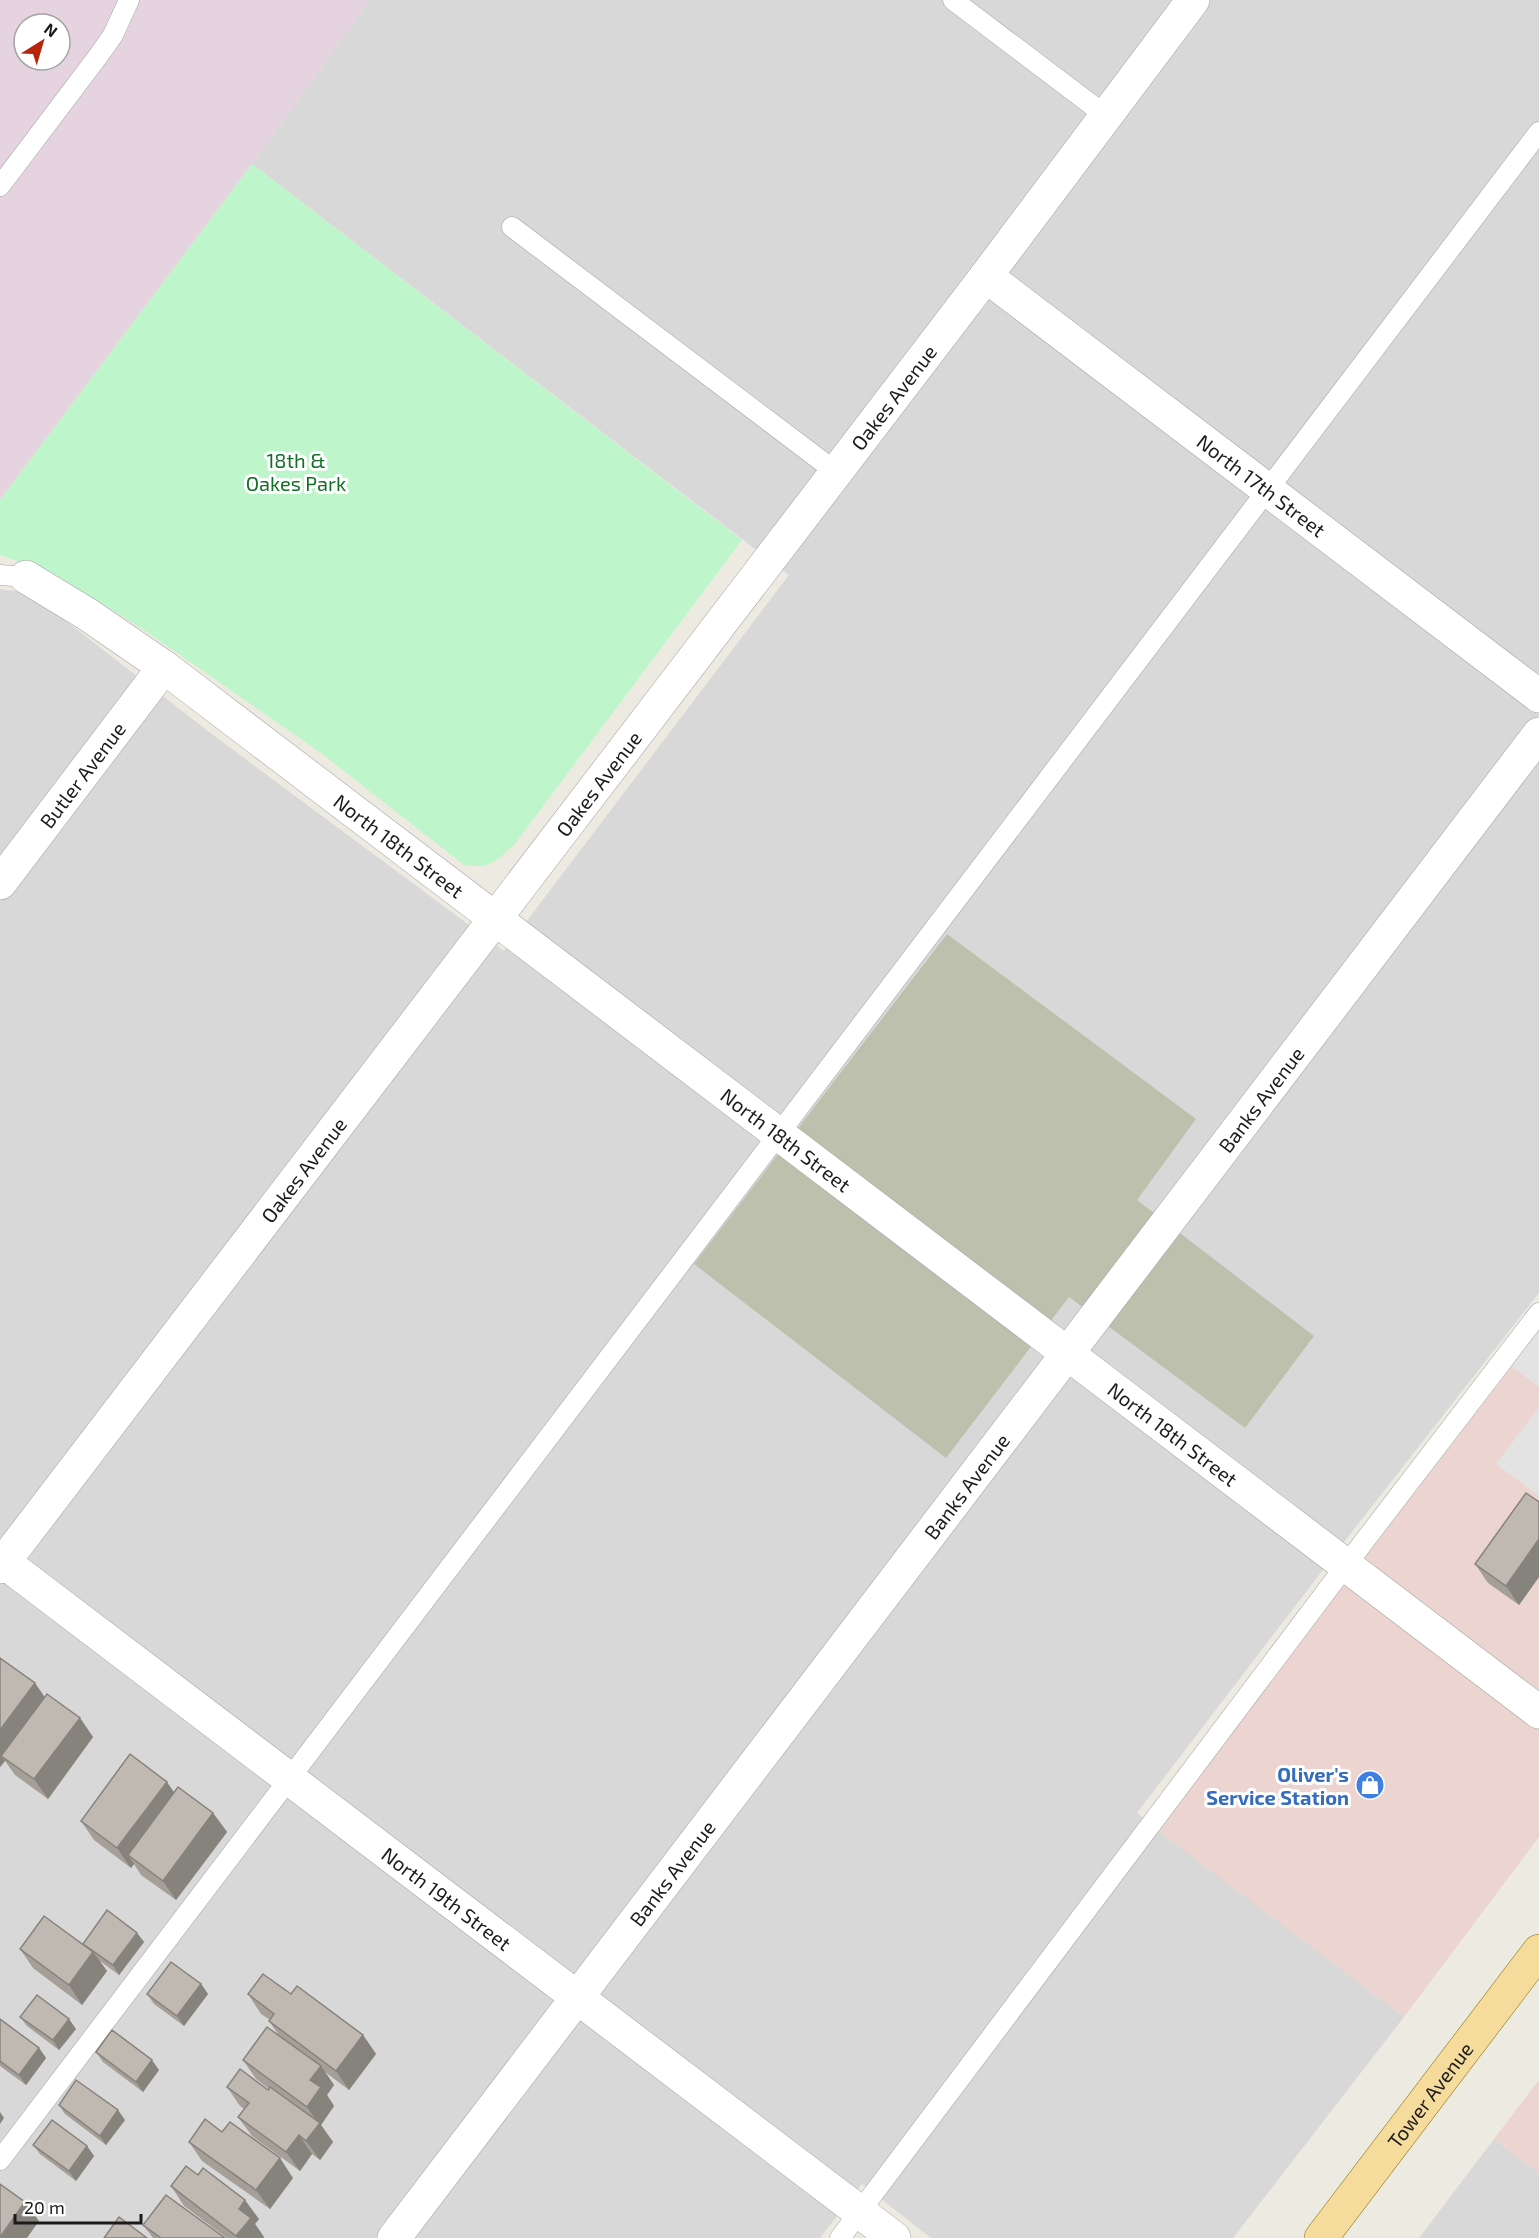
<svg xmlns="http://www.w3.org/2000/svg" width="1539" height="2238" viewBox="0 0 1539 2238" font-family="'Exo 2',sans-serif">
<rect width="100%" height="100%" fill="#eceae1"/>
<g fill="#d9d8d8">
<polygon points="370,0 1539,0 1539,1293 1351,1533 1137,1813 1404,2017 1233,2238 931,2238 862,2184 820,2238 0,2238 0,589 16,591 40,601 217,738 504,951 789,575 252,164"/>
<polygon points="1494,2139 1539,2173 1539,2238 1419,2238"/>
</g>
<g fill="#ecd5d0">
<polygon points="1539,1331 1539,1837 1404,2017 1156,1829"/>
<polygon points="1539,2080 1539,2173 1494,2139"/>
</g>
<path fill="#e5d3df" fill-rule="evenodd" d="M0 0H370L252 164 0 500ZM24 24H60V60H24Z"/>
<polygon fill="#bdc0ad" points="947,934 1196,1119 1137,1200 1314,1336 1245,1428 1069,1297 946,1458 694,1264"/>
<path fill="#bff5cb" d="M252 164 742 540 514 845C495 862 490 869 464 865L321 753 144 630 53 573 0 555V500Z"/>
<g fill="#e3e3e3">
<polygon points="1539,1324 1539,1387 1503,1360"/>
<polygon points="1539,1407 1539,1496 1496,1464"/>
</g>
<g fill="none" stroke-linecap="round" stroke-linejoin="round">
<g stroke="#a2a2a2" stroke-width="21">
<g id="lane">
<polyline points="953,0 1105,115"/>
<polyline points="0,186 99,55 113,35 129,0"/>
<polyline points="512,227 836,472"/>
<polyline points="0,575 26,577"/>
<path d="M0 2160C510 1482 1028 810 1539 132"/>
<polyline points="840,2238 1346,1565 1539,1313"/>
</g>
</g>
<g stroke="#a2a2a2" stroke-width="34">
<g id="street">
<path id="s1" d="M986 276 1539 696"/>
<path id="s2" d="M26 577 87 614 164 667 1539 1712"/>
<path id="s3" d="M0 883 164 667"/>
<path id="s4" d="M0 1559 894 2238"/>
<path id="s5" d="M0 1567 986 276 1193 0"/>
<path id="s6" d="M394 2238 1539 734"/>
</g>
</g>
<g stroke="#897009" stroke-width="34">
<g id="primary">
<path id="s7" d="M1321 2238 1539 1951"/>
</g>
</g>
<use href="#lane" stroke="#fff" stroke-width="20"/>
<use href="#street" stroke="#fff" stroke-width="33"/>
<use href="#primary" stroke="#f5db9c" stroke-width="33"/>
</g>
<g fill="#a59f98">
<polygon points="1539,1502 1539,1577 1519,1605 1488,1583 1475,1564"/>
<polygon points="0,1658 35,1683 44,1697 80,1718 93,1737 48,1799 15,1775 5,1761 0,1767"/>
<polygon points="174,1792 213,1813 227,1832 176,1900 141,1875 134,1864 131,1868 94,1840 81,1821"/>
<polygon points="137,1933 144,1942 119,1975 100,1961 107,1971 82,2005 33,1968 20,1949 83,1944"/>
<polygon points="201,1984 208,1994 184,2026 154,2004 147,1994"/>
<polygon points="248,1994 291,1994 363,2035 376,2054 349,2090 325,2072 334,2085 327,2095 334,2106 321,2125 333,2142 320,2160 312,2154 300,2171 252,2136 238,2117 244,2109 240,2106 227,2087 268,2090 269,2089 256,2079 243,2060 280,2037 269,2021 270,2020 261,2014"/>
<polygon points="20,2017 76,2029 59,2050 27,2026"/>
<polygon points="0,2019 39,2048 46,2058 26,2085 0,2066"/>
<polygon points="96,2052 159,2070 143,2092 103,2062"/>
<polygon points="59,2105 125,2120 106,2145 65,2114"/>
<polygon points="222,2132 293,2178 270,2209 202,2161 189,2142"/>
<polygon points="33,2145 87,2146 94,2156 76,2181 40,2154"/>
<polygon points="171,2186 259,2219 255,2224 264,2237 263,2238 227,2238 184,2206"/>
<polygon points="143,2225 225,2238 153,2238"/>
</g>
<g fill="#86827c">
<polygon points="1539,1539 1539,1577 1519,1605 1506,1586"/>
<polygon points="35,1683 48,1702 1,1756 5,1761 0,1767 0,1730"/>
<polygon points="80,1718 93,1737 48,1799 34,1779"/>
<polygon points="167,1782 180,1801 128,1855 134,1864 131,1868 117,1848"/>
<polygon points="213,1813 227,1832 176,1900 163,1881"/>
<polygon points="137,1933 144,1942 119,1975 113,1965"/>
<polygon points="93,1952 107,1971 82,2005 69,1985"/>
<polygon points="201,1984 208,1994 184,2026 177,2016"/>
<polygon points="69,2019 76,2029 59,2050 53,2040"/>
<polygon points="363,2035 376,2054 349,2090 336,2071"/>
<polygon points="39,2048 46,2058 26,2085 19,2075"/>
<polygon points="152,2060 159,2070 143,2092 136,2082"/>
<polygon points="321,2066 334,2085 327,2095 334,2106 321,2125 333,2142 320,2160 306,2141 319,2124 307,2107 310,2080"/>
<polygon points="118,2110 125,2120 106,2145 100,2136"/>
<polygon points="0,2112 4,2118 0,2124"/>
<polygon points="299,2135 312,2154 300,2171 286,2152"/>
<polygon points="87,2146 94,2156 76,2181 69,2171"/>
<polygon points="280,2158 293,2178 270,2209 256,2190"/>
<polygon points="245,2200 259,2219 255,2224 264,2237 263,2238 238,2238 236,2236 239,2209"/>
<polygon points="25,2202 39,2221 27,2238 0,2238"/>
</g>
<g fill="#c0b9b1" stroke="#86827c" stroke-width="1.5">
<polygon points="1526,1493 1539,1502 1539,1539 1506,1586 1475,1564"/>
<polygon points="0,1658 35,1683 0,1730"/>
<polygon points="47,1694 80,1718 34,1779 1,1756"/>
<polygon points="130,1754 167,1782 117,1848 81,1821"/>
<polygon points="178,1787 213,1813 163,1881 128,1855"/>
<polygon points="107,1910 137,1933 113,1965 83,1944"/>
<polygon points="44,1916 93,1952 69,1985 20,1949"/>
<polygon points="171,1962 201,1984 177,2016 147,1994"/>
<polygon points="263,1974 291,1994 297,1986 363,2035 336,2071 269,2021 274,2014 248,1994"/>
<polygon points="37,1995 69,2019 53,2040 20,2017"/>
<polygon points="0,2019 39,2048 19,2075 0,2061"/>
<polygon points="267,2027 321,2066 310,2080 321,2087 307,2107 243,2060"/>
<polygon points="112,2030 152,2060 136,2082 96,2052"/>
<polygon points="240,2069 268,2090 270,2087 320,2123 306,2141 299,2135 286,2152 238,2117 249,2103 227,2087"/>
<polygon points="76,2080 118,2110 100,2136 59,2105"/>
<polygon points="205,2119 222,2132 230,2122 280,2158 256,2190 189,2142"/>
<polygon points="52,2120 87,2146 69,2171 33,2145"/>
<polygon points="186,2166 198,2175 203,2168 245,2200 239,2209 251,2218 236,2236 171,2186"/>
<polygon points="0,2184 25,2202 0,2237"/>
<polygon points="166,2195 225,2238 161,2238 143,2225"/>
<polygon points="119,2217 147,2238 104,2238"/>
</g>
<defs>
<g id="shop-disc" transform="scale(1.5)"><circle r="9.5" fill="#3f7fe0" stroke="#fff"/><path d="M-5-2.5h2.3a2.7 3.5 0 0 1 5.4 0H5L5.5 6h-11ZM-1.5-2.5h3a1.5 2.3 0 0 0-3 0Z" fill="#fff"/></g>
</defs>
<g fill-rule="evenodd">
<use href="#shop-disc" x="1370" y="1785"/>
</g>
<g text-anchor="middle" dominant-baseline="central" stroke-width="6" stroke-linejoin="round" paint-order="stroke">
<g font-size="20" fill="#1b1b1b" stroke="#fff">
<text stroke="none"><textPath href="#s5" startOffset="1472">Oakes Avenue</textPath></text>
<text stroke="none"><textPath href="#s1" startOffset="346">North 17th Street</textPath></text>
<text stroke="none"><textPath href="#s3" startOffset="136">Butler Avenue</textPath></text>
<text stroke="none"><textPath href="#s5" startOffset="986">Oakes Avenue</textPath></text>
<text stroke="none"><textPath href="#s2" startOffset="460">North 18th Street</textPath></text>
<text stroke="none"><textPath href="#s6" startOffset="1431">Banks Avenue</textPath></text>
<text stroke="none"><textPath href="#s2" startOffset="946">North 18th Street</textPath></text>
<text stroke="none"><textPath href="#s5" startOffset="500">Oakes Avenue</textPath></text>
<text stroke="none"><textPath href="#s2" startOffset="1432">North 18th Street</textPath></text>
<text stroke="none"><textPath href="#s6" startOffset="945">Banks Avenue</textPath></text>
<text stroke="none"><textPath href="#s6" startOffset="459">Banks Avenue</textPath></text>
<text stroke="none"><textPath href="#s4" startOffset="561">North 19th Street</textPath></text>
<text stroke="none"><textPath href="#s7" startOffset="180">Tower Avenue</textPath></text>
</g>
<g font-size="20" fill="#127027" stroke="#fff">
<text x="296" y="460">18th &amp;<tspan x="296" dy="23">Oakes Park</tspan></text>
</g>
<g font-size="20" font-weight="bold" fill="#366cbe" stroke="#fff" text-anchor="end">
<text x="1349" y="1774">Oliver's<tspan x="1349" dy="23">Service Station</tspan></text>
</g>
</g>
<g transform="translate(42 42) rotate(37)"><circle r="28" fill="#ffffff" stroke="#a4a4a4" stroke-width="1.5"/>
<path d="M0-4.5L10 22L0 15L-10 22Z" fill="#b9240c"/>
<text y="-9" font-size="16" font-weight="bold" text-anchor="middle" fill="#1b1b1b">N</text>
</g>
<path d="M15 2214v9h126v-9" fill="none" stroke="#1b1b1b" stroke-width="3"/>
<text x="24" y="2214" font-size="18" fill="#1b1b1b" stroke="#ffffff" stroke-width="4.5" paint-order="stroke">20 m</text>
</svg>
